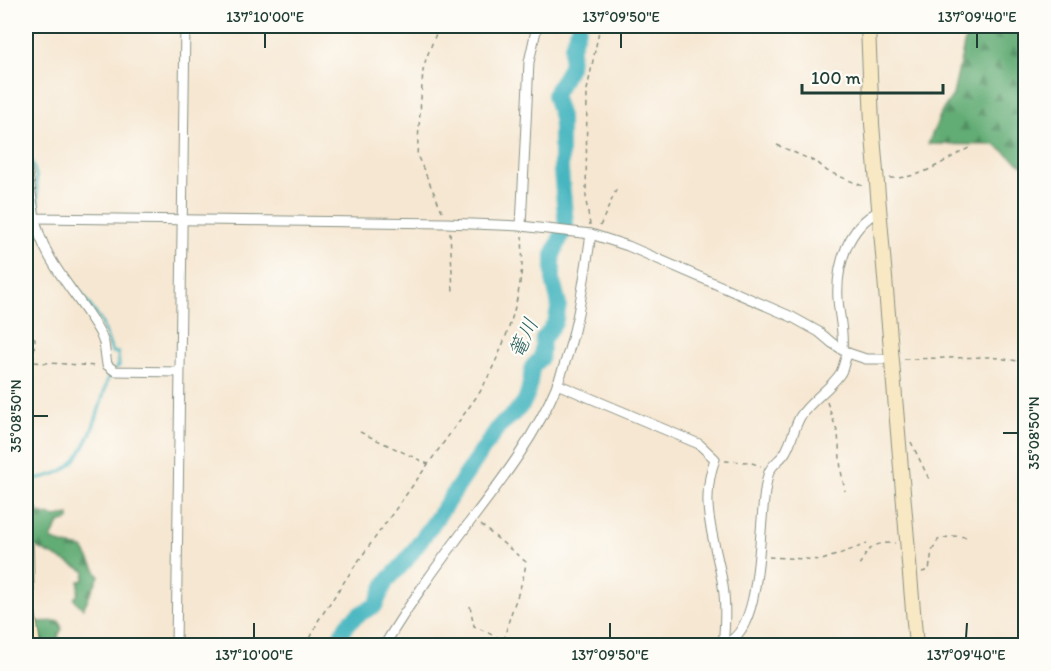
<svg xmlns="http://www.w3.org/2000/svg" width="1051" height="671" viewBox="0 0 1051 671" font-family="Itim,'Klee One',sans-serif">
<defs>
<pattern id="forest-firs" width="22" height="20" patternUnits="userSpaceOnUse" patternTransform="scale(1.5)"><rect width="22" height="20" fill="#62ac74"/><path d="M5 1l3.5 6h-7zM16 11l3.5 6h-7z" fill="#508d60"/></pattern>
</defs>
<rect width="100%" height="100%" fill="#fdfcf7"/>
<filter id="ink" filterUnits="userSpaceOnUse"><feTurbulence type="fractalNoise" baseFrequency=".0167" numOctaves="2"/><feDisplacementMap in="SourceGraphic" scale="12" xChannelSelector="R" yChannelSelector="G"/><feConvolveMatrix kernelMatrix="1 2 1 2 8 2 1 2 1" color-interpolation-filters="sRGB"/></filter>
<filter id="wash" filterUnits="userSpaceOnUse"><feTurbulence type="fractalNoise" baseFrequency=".008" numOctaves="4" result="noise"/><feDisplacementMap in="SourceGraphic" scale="24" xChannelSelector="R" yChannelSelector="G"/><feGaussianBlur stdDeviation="1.35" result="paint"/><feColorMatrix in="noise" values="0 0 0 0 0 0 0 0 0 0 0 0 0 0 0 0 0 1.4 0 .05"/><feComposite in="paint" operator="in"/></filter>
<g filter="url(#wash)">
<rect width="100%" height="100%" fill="#f6e7d2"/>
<g fill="url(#forest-firs)" stroke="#407454" stroke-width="1.5">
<polygon points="968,26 1025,26 1025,167 995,145 928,144 942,111 953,95"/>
<polygon points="31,500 39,513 56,517 69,515 69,520 59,523 51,539 64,545 83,548 99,576 83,609 74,599 78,594 79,581 84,580 85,571 34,546 26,546 26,528 30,527 26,504"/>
<polygon points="59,621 62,629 58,636 62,645 39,645 35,622"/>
</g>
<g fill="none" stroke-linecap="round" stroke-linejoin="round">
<g stroke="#47b6c0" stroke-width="3">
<polyline points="26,144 36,175 39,215"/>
<polyline points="50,249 101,321 112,352 118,353 119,366 116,368"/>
<path d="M26 481C37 478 51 477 62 471 91 454 101 401 110 371"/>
</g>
<path stroke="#47b6c0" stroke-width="16" d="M338 646C340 626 358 613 375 606L386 582 405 562 432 525 499 426C526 406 529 399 532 367L541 358 543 339 555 323 559 305 553 280V255L566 225 561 171V117L554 95 570 67 572 46 579 26"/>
</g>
</g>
<g filter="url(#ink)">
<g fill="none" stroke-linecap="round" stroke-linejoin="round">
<g stroke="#8a9283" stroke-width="11">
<g id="street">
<polyline points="26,163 35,218 446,223 521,226 591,234 628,246 792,317 819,332 832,343 848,353 866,359 891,359"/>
<path d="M35 218C43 262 79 295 100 333L104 343 107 365 115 371 179 372"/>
<polyline points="521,226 529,62 537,26"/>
<path d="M842 350C844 332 839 316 838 299 836 265 848 227 879 211"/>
<path d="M557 384 699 444 715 459C698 506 716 541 723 586 726 605 725 626 723 646"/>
<polyline points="176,646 185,26"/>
<path d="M384 646C410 602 442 559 472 519 505 476 536 435 557 385 577 335 583 287 591 234"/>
<path d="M690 646C701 642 715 647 726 643 767 627 756 510 769 472 773 463 782 459 786 451 792 440 794 428 800 417 810 401 829 390 840 374 844 368 844 360 848 353"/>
</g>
</g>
<g stroke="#8a9283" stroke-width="16">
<g id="secondary">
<polyline points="868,26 872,124 916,646"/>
<polyline points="26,546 27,604 33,646"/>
</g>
</g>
<g stroke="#8a9283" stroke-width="1.5" stroke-dasharray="4.5 4.5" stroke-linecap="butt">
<polyline points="439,26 426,59 423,71 417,155 443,213"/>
<polyline points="777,145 818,163 827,171 865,187"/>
<path d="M890 178C923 179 942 161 971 147"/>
<polyline points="590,225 586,201 587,90 600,26"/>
<polyline points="600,226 617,188"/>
<polyline points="450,232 453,291"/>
<polyline points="26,335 34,336 35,339 33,362 97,366"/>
<polyline points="904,359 990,357 1026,362"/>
<polyline points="827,402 838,434 841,471 845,491"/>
<polyline points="360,432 428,464"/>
<polyline points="911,442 930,481"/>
<polyline points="725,461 749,462 761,466"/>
<path d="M481 525 526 562C523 591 506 616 504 646"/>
<polyline points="769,557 822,560 867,544"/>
<path d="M859 565C871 546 872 543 895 543"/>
<polyline points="922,572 929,570 932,551 938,540 951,536 970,537"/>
<polyline points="470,606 474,626 503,640"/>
<polyline points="855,638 877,646"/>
<path d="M307 646 318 621 354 567 480 392C506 345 526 291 522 236"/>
</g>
<use href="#street" stroke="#fff" stroke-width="9"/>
<use href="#secondary" stroke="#f8e8c3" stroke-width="14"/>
</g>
</g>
<path fill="none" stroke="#1f3d34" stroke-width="2" d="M265 48V33M621 48V33M977 48V33M33 416H48M1003 433H1018M254 638V623M610 638V623M966 638 967 623"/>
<g text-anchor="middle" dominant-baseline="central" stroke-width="4.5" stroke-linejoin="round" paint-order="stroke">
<g font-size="21" font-style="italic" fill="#2b615e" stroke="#fdfcf7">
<text transform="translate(523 338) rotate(-65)">篭川</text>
</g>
</g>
<rect width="1051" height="671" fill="none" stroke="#fdfcf7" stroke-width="66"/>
<path d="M802 84v9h141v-9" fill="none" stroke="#1f3d34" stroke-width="3"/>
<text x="811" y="84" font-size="18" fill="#1f3d34" stroke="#fdfcf7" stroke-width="4.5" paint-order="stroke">100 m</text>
<rect x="33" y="33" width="985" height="605" fill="none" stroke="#1f3d34" stroke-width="2"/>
<g font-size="15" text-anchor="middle" fill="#1f3d34">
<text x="265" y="22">137°10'00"E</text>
<text x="621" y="22">137°09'50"E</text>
<text x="977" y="22">137°09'40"E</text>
<text transform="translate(16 416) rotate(-90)" y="5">35°08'50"N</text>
<text transform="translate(1034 433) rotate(-90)" y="5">35°08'50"N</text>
<text x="254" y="660">137°10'00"E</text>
<text x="610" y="660">137°09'50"E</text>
<text x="966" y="660">137°09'40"E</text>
</g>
</svg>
